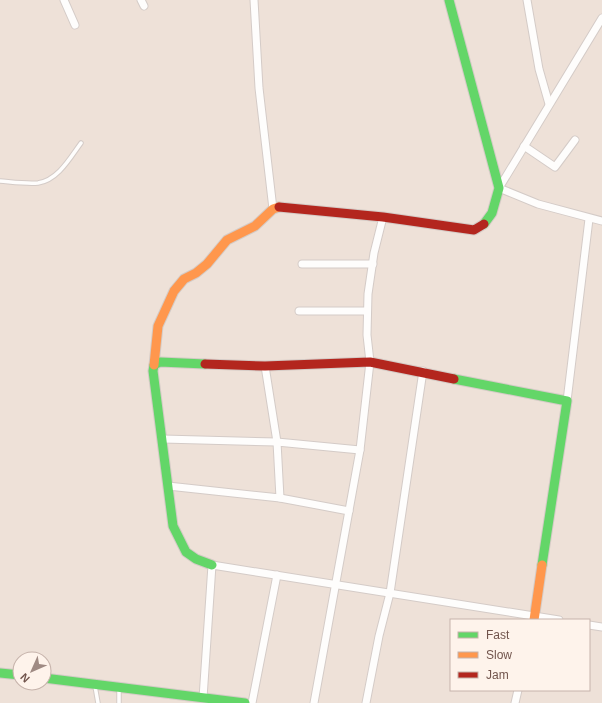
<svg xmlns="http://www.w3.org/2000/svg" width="602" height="703" viewBox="0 0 602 703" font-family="Helvetica,sans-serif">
<rect width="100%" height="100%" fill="#f5efea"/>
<path fill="#eee1d8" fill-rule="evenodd" d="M0 0H602V703H0ZM451 620H589V690H451ZM20 659H44V683H20Z"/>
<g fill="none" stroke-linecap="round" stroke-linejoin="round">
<g stroke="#d4cbc7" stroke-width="5.5">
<g id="lane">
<path d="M0 181C12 182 26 184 38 183 58 180 70 158 81 143"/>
<polyline points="95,686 98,703"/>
<polyline points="119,703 119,689"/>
</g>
</g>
<g stroke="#d4cbc7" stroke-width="9">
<g id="street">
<polyline points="64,0 75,25"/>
<polyline points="141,0 144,6"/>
<polyline points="254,0 259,88 273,209"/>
<polyline points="527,0 539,69 549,104"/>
<polyline points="602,18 499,188 538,204 602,221"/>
<polyline points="524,146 555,167 575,140"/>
<polyline points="302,264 373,264"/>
<polyline points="299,311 367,311"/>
<polyline points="265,366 277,442 280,498"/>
<polyline points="567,401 589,219"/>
<polyline points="163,439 277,442 360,450"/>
<polyline points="168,486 280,498 349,511"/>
<polyline points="589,625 602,627"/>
<polyline points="203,698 212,565 559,620"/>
<polyline points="252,703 277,575"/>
<polyline points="314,703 360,450 370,362 367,335 368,294 374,253 383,217"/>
<polyline points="366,703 379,636 390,593 423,371"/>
<polyline points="515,703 518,690"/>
</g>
</g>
<g stroke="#d4cbc6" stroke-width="11">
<g id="fast">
<polyline points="449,0 499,188 492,213 484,224"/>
<polyline points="205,364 160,362 154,365 153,371 173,526 186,552 196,559 212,565"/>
<polyline points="454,379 567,401 542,565"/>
<polyline points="0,673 20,675"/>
<polyline points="44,678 245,703"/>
</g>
</g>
<g stroke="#d4cbc6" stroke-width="11">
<g id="slow">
<polyline points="154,365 158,326 174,291 184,279 196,273 207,264 227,240 255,226 273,209 279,207"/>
<polyline points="534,620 542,565"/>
</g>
</g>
<g stroke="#d4cbc6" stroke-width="11">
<g id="jam">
<polyline points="279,207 383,217 474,230 484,224"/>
<polyline points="205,364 265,366 370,362 454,379"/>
</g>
</g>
<use href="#lane" stroke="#fefdfc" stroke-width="3.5"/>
<use href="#street" stroke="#fefdfc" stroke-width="7"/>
<use href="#fast" stroke="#63d668" stroke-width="9"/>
<use href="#slow" stroke="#ff974d" stroke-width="9"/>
<use href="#jam" stroke="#b3261e" stroke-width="9"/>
</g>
<rect x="450" y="619" width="140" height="72" fill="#fef3eb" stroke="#c6b3ab"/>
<rect x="458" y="632" width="20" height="6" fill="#63d668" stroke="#c6b3ab"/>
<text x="486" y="639" font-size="12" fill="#71544c">Fast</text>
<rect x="458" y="652" width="20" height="6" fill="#ff974d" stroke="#c6b3ab"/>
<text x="486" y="659" font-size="12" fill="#71544c">Slow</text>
<rect x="458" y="672" width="20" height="6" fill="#b3261e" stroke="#c6b3ab"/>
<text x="486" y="679" font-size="12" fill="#71544c">Jam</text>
<g transform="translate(32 671) rotate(225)"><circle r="19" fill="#fef3eb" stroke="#c6b3ab"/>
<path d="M0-3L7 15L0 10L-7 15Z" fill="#9f8a83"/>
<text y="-6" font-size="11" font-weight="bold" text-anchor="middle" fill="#71544c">N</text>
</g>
</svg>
